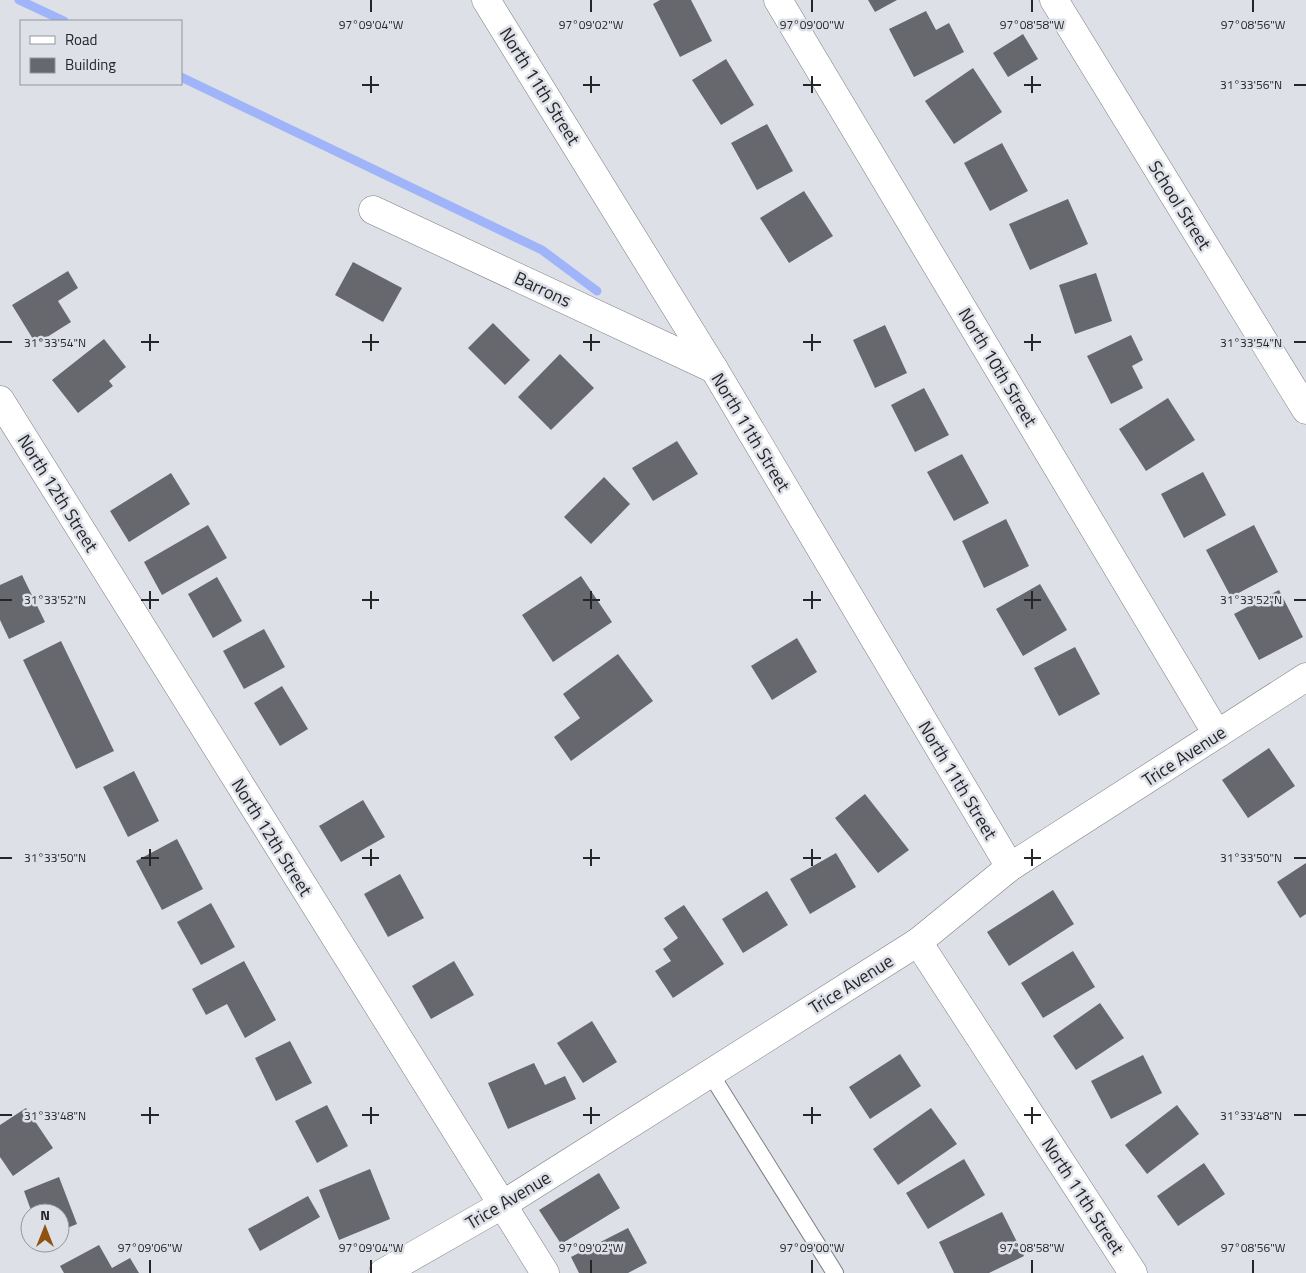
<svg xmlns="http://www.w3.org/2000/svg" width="1306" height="1273" viewBox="0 0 1306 1273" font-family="'Titillium Web',sans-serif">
<rect width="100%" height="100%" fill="#dee0e8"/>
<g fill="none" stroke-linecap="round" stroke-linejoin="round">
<g stroke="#a0b4fa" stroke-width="9">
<polyline points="19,0 64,21"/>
<polyline points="181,77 542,250 597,291"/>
</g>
</g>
<g fill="#66686e">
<polygon points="660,0 691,0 712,41 680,57 653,4"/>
<polygon points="868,0 897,0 875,12"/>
<polygon points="926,11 936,30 949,23 964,52 914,77 889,29"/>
<polygon points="1023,34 1038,59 1008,77 993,53"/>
<polygon points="726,59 754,105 721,125 692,80"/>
<polygon points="973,68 1002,112 954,144 925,101"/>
<polygon points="767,124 793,171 757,190 731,143"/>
<polygon points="1002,143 1028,191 990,211 964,163"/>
<polygon points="804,191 833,236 789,263 760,218"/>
<polygon points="1068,199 1088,244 1030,270 1009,224"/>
<polygon points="353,262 402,288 383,322 335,295"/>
<polygon points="68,271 78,288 58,301 71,322 36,344 12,305"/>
<polygon points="1096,273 1112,321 1075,334 1059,285"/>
<polygon points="493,323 530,360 505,385 468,348"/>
<polygon points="885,325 907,373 875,388 853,340"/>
<polygon points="1131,335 1143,360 1132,366 1143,388 1111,404 1087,356"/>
<polygon points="104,339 126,367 109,381 113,386 78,413 52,380"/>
<polygon points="560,354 594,388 551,430 518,397"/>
<polygon points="924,388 949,435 915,452 891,405"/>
<polygon points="1168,398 1195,440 1146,471 1119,429"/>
<polygon points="677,441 698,474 653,501 632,468"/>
<polygon points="962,454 989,503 954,521 927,472"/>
<polygon points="1203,472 1226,515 1184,538 1161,494"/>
<polygon points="171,473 190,504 129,542 110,511"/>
<polygon points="604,477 630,504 591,544 564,517"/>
<polygon points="1006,519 1029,566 984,588 962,541"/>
<polygon points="208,525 227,558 162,595 144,562"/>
<polygon points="1254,525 1278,572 1231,597 1206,550"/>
<polygon points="22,575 45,622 9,639 0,620 0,585"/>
<polygon points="581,576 612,622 553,662 522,615"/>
<polygon points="217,577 242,621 213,638 188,594"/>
<polygon points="1040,584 1067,630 1023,656 996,609"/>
<polygon points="1279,590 1303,637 1259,660 1234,614"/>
<polygon points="264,629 285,667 244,689 223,651"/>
<polygon points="797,638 817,672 772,700 751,666"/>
<polygon points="61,641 114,751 76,769 23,660"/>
<polygon points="1075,647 1100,694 1059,716 1034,668"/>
<polygon points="618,654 653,701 571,761 554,737 580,718 563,694"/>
<polygon points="282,686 308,729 280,746 254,703"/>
<polygon points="1269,748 1295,786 1248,818 1222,780"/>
<polygon points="134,771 159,821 128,837 103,787"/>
<polygon points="865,794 909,850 878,873 835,818"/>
<polygon points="363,800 385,837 341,862 319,826"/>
<polygon points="177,839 203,889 162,910 136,861"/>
<polygon points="836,853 856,887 810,914 790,879"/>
<polygon points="1306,863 1306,914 1300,918 1277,882"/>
<polygon points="400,874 424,918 388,937 364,894"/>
<polygon points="1053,890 1074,924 1009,966 987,932"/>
<polygon points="767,891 788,925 743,953 722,919"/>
<polygon points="211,903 235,947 201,965 177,922"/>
<polygon points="684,905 724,964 673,998 655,971 671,961 663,949 678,938 664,918"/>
<polygon points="1073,951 1095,987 1043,1018 1021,983"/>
<polygon points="244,961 276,1020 245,1038 227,1004 206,1015 192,989"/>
<polygon points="454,961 474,995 431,1019 412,986"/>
<polygon points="1100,1003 1124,1038 1076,1070 1053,1036"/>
<polygon points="592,1021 617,1062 583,1083 557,1043"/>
<polygon points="290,1041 312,1083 276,1101 255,1058"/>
<polygon points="900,1054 921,1086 870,1119 849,1087"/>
<polygon points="1143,1055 1162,1093 1111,1119 1091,1081"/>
<polygon points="534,1063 545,1085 565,1076 576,1099 508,1129 488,1083"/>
<polygon points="327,1105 348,1146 317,1163 295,1121"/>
<polygon points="1177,1105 1199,1134 1147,1174 1125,1145"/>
<polygon points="26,1108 53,1148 13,1176 0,1157 0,1125"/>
<polygon points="931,1108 957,1144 898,1185 873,1149"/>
<polygon points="964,1159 985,1195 928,1229 906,1193"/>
<polygon points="1204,1163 1225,1194 1178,1226 1157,1196"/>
<polygon points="370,1169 390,1219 339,1240 319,1190"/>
<polygon points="599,1173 620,1208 561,1244 539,1210"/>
<polygon points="59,1177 77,1224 60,1231 60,1213 32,1213 24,1191"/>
<polygon points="308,1196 320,1217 260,1251 248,1229"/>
<polygon points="1002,1212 1024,1256 989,1273 954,1273 939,1242"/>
<polygon points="628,1228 647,1263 628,1273 579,1273 571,1257"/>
<polygon points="99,1245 112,1268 130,1258 139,1273 64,1273 60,1266"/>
</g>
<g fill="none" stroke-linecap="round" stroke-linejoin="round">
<g stroke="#7b7d83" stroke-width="18">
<polyline id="service" points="710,1073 835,1273"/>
</g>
<g stroke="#7b7d83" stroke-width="29">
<g id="minor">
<polyline points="486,0 714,369 1010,867"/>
<polyline points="778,0 1217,734"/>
<polyline points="1054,0 1306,410"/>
<polyline points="373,210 714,369"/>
<polyline points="0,400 545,1273"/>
<polyline points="918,942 1133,1273"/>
<polyline points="383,1273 502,1205 918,942 1010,867 1306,677"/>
</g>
</g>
<use href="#service" stroke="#fff" stroke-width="16"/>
<use href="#minor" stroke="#fff" stroke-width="28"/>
</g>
<path fill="none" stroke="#252628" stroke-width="2" d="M371 0V12M591 0V12M812 0V12M1032 0V12M1253 0V12M371 76V93M591 76V93M812 76V93M1032 76V93M362 85H379M583 85H600M803 85H821M1024 85H1041M1294 85H1306M150 334V351M371 334V351M591 334V351M812 334V351M1032 334V351M0 342H12M141 342H159M362 342H379M583 342H600M803 342H821M1024 342H1041M1294 342H1306M150 591V609M371 591V609M591 591V609M812 591V609M1032 591V609M0 600H12M141 600H159M362 600H379M583 600H600M803 600H821M1024 600H1041M1294 600H1306M150 849V866M371 849V866M591 849V866M812 849V866M1032 849V866M0 858H12M141 858H159M362 858H379M583 858H600M803 858H821M1024 858H1041M1294 858H1306M150 1107V1124M371 1107V1124M591 1107V1124M812 1107V1124M1032 1107V1124M0 1115H12M141 1115H159M362 1115H379M583 1115H600M803 1115H821M1024 1115H1041M1294 1115H1306M150 1260V1273M371 1260V1273M591 1260V1273M812 1260V1273M1032 1260V1273M1253 1260V1273"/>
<g text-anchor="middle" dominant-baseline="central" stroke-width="5" stroke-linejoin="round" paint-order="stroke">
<g font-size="18" fill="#252628" stroke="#dee0e8">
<text transform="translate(540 86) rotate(58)">North 11th Street</text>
<text transform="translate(1180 205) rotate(58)">School Street</text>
<text transform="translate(543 289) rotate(25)">Barrons</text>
<text transform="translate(998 367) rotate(59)">North 10th Street</text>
<text transform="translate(751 432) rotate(59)">North 11th Street</text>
<text transform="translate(58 493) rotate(58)">North 12th Street</text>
<text transform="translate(1184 756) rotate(-33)">Trice Avenue</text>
<text transform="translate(958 780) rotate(59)">North 11th Street</text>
<text transform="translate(272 837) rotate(58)">North 12th Street</text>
<text transform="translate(851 984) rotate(-32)">Trice Avenue</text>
<text transform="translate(1083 1196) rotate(57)">North 11th Street</text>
<text transform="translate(508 1200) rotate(-31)">Trice Avenue</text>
</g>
</g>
<g font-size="12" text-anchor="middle" fill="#252628" stroke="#dee0e8" stroke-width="5" stroke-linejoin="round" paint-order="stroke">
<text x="371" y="29">97°09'04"W</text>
<text x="591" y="29">97°09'02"W</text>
<text x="812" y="29">97°09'00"W</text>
<text x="1032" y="29">97°08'58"W</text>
<text x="1253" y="29">97°08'56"W</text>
<text x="1251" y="89">31°33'56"N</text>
<text x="55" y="347">31°33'54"N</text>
<text x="1251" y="347">31°33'54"N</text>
<text x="55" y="604">31°33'52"N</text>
<text x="1251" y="604">31°33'52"N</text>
<text x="55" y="862">31°33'50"N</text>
<text x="1251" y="862">31°33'50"N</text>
<text x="55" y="1120">31°33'48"N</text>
<text x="1251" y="1120">31°33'48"N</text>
<text x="150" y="1252">97°09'06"W</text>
<text x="371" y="1252">97°09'04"W</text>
<text x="591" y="1252">97°09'02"W</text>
<text x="812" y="1252">97°09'00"W</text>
<text x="1032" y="1252">97°08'58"W</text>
<text x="1253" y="1252">97°08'56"W</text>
</g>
<rect x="20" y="20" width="162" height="65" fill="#dee0e8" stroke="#94969b"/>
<rect x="30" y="36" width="25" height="8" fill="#ffffff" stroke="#94969b"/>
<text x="65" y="45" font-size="15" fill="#252628">Road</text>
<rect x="30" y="58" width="25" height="15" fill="#66686e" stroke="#94969b"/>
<text x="65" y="70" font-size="15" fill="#252628">Building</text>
<g transform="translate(45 1228)"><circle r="24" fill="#dee0e8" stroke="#94969b"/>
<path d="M0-4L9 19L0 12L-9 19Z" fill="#8e5211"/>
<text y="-8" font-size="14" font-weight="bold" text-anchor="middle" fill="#252628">N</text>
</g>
</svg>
